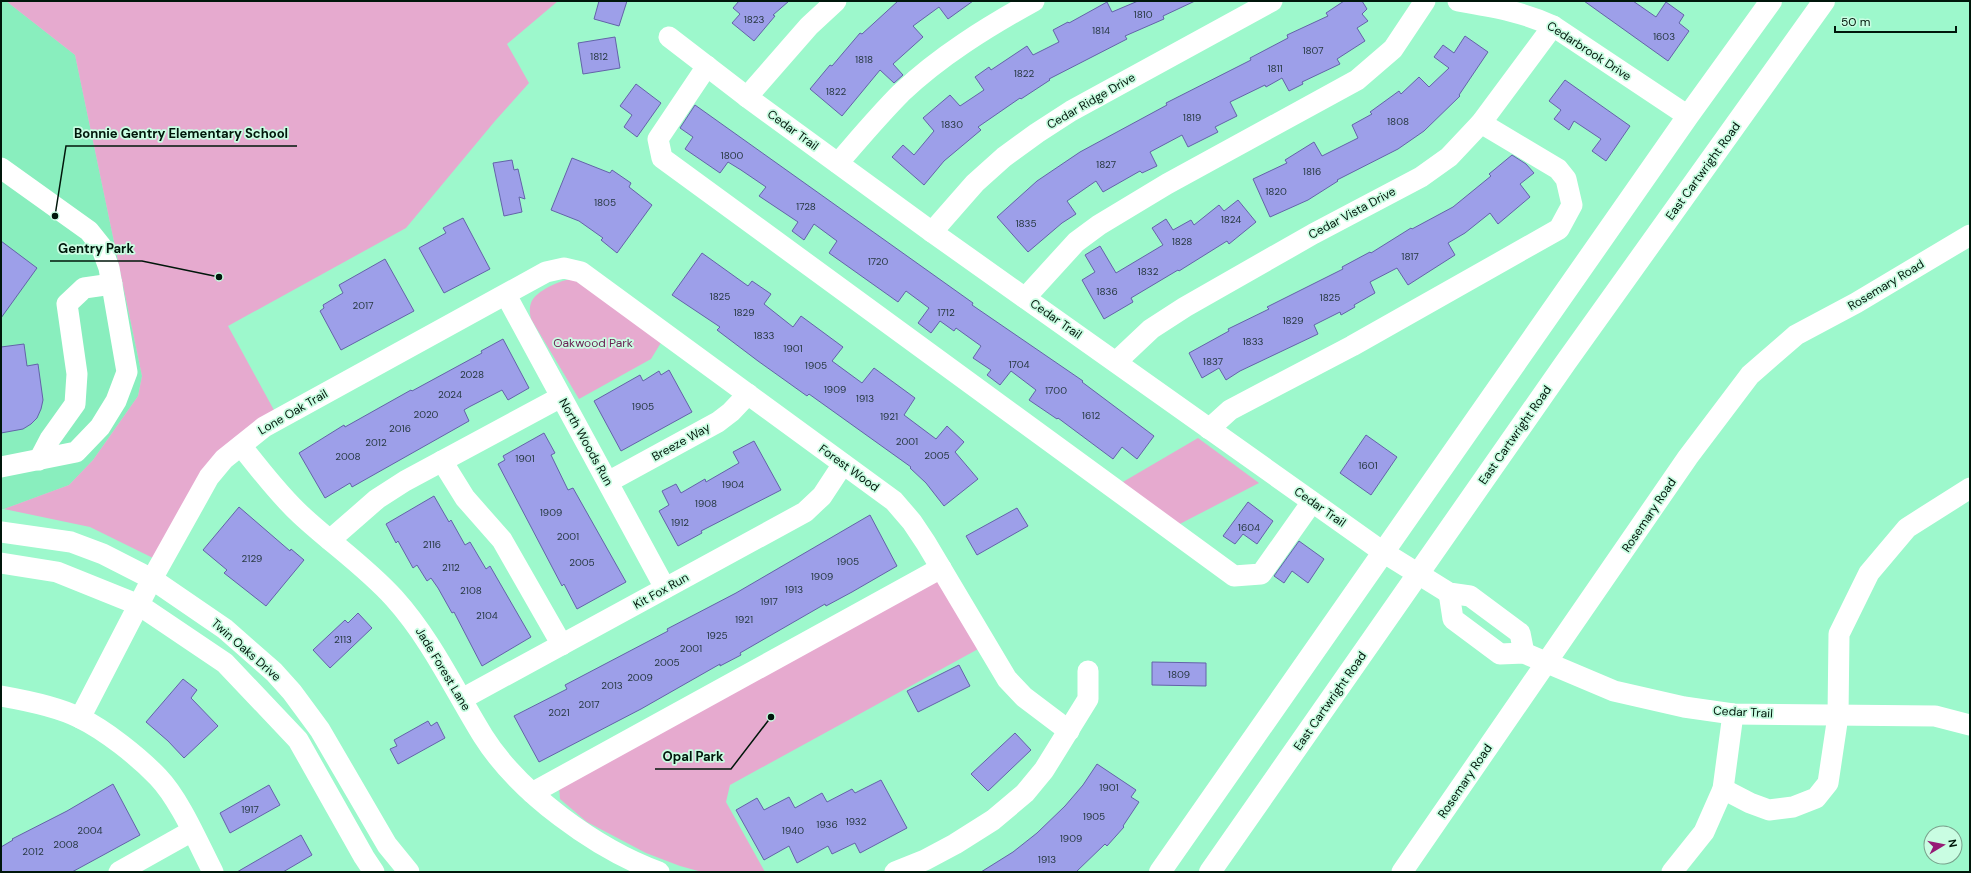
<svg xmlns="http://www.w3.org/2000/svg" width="1971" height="873" viewBox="0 0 1971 873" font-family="'DM Sans',sans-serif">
<rect width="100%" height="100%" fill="#9df8cc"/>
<polygon fill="#89eebe" points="1,1 6,1 75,55 142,376 138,396 93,460 69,485 4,509 1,509"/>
<g fill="#e6aacf">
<polygon points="6,1 558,1 507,44 529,83 495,121 406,228 228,326 275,412 155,559 90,527 4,509 69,485 93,460 138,396 142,376 75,55"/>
<path d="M573 279 662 341 651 359 579 399 531 319C530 314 529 308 531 303 535 291 562 279 573 279Z"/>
<polygon points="1198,438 1259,483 1172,528 1116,486"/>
<polygon points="939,578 980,648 730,785 726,802 765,872 702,872 680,866 646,853 587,822 560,799 559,787"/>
</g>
<g fill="#9d9fe9" stroke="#6363a8">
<polygon points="599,1 627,1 619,26 594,19"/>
<polygon points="739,1 789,1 773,15 775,16 754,41 732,23 740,14 733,8"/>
<polygon points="898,1 973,1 948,19 939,7 913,26 923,37 893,64 903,75 894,83 880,70 842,116 810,89 830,65 832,66 860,33 862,34"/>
<polygon points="1138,1 1195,1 1163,16 1164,19 1125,36 1127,39 1049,79 1050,80 1021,99 1020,98 978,127 981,130 944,161 924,185 892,157 903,145 914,155 934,131 923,118 950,95 960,106 984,90 975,77 989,67 991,70 1027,46 1033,55 1059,42 1053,30 1068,22 1069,23 1107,2 1112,12"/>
<polygon points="1344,1 1362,1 1367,9 1362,14 1368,21 1357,28 1365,41 1337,59 1340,64 1302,82 1303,84 1289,91 1282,78 1266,87 1265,85 1230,102 1237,116 1215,127 1218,132 1188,147 1182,135 1150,152 1157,166 1142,173 1140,171 1103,192 1096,181 1067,201 1076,214 1062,223 1028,252 997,217 1037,181 1080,152 1167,105 1166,103 1251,60 1250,58 1288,38 1287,35 1328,16 1326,13"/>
<polygon points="1584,1 1633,1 1656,17 1666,2 1684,15 1679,23 1689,31 1668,61"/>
<polygon points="1465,36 1488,52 1459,95 1460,96 1424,131 1398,149 1337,180 1338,181 1308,200 1270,217 1253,179 1287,163 1285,160 1314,142 1322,156 1358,138 1352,125 1372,114 1370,112 1399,91 1401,94 1419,77 1429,87 1449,68 1434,57 1443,45 1454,53"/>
<polygon points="615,37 620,68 583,74 578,43"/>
<polygon points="1565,80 1630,126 1606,161 1592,151 1601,139 1574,121 1569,130 1554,119 1561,110 1549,101"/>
<polygon points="636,84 661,103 637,137 624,127 632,115 620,106"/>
<polygon points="695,105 973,303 972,305 1083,381 1082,382 1154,436 1137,459 1122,447 1113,459 1058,418 1057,419 1029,400 1036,390 1011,371 1000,385 987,375 991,370 973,358 981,346 956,328 954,331 940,321 931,333 918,323 929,308 906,291 898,302 829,253 837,241 814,224 804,240 792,231 798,222 759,196 766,187 741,170 728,162 720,173 685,149 693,137 680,128"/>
<polygon points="1512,155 1526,164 1534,173 1520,184 1530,197 1498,224 1490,213 1465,233 1448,243 1455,255 1408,285 1397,268 1370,282 1375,293 1354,305 1355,307 1341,315 1340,312 1314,325 1318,334 1240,371 1226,380 1219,368 1202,378 1189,353 1229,331 1228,329 1269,309 1267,307 1343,269 1342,267 1370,252 1371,253 1411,228 1412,229 1453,207 1491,176 1489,174"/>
<polygon points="572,158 610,173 612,170 631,183 629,187 652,205 617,253 601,240 603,238 579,221 551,210"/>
<polygon points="512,160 514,170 518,169 525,199 519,197 522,212 504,216 493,163"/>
<polygon points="1238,200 1256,222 1229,244 1227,241 1179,271 1178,270 1131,298 1133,302 1104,319 1082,280 1095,272 1085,255 1100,246 1116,273 1163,245 1152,228 1166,219 1173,230 1191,220 1194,225 1219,205 1224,211"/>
<polygon points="463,218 490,269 444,293 419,248 446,233 443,228"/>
<polygon points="1,241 37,268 1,318"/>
<polygon points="702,253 748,286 752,281 771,294 764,304 793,327 801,316 843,347 832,361 862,383 874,368 915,398 904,415 936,439 947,426 964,442 955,452 978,479 944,506 926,483 910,468 911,467 809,394 807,396 758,361 717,330 720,327 672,295"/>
<polygon points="385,259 414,311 341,350 320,311 324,308 323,305 343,293 339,285"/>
<polygon points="503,339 529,388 508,400 502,390 469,407 464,410 469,421 352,487 350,483 325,498 299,453 344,425 345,427 411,390 412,391 482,353 481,351"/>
<polygon points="24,344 27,366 38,364 43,400 41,409 37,418 31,424 23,429 1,433 1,347"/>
<polygon points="669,370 692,412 621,451 594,401 640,375 643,381 659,371 661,375"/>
<polygon points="544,433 555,453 551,455 568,490 573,488 626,582 577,609 564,584 562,586 498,464 505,460 503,456"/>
<polygon points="1366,435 1397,457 1371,495 1340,473"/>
<polygon points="754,441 781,490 701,531 702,533 678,546 659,511 669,505 662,491 676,484 681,493 705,479 706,482 739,463 733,452"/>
<polygon points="434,496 449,522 451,520 465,545 470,542 486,569 490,566 531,637 482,666 454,612 452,613 438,588 431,578 427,581 417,565 413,568 398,541 396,543 386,524"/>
<polygon points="1248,502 1273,521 1257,544 1243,534 1235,544 1223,536"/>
<polygon points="239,507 290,551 291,549 304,560 266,606 224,573 227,570 203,550"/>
<polygon points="1017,508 1028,526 977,555 966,536"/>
<polygon points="870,515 897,566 852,592 826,606 825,604 740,653 741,655 720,666 720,664 641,709 539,762 514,716 567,689 565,685 668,631 667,629 736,593"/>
<polygon points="1299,541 1324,559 1308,583 1292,571 1284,583 1274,576"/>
<polygon points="358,613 372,628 330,668 313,650 345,620 348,623"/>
<polygon points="1152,662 1206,663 1206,686 1152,685"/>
<polygon points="959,665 970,686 918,712 907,691"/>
<polygon points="183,679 197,690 191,698 218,726 184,758 168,741 146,722"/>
<polygon points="428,721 431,726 437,722 445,738 398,764 390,749 397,746 394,740"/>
<polygon points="1015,733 1031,750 988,791 971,774"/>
<polygon points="1097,764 1136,790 1131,797 1139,802 1123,826 1124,827 1107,846 1105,844 1076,872 981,872 1013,852 1037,833 1065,806 1083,785"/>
<polygon points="881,780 907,828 860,853 855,843 832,854 828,846 797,863 789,846 764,860 736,810 757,798 764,810 789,797 795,808 822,793 827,802 852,789 855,793"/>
<polygon points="113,784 140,835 72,872 1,872 1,847 13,840 12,839 67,811"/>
<polygon points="269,785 280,805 230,833 220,813"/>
<polygon points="301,835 312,855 283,872 237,872"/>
</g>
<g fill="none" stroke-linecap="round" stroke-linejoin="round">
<g stroke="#fff" stroke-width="21">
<path d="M1458 1C1492 7 1521 11 1553 26L1688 116"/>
<polyline points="669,37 747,97 932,232 1383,552 1449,593 1470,596 1520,633 1524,653"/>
<polyline points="707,66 658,139 662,158 1234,576 1261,574 1312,502"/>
<polyline points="747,97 809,26 836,1"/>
<path d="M838 163C859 139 879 115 901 93 940 56 987 27 1034 1"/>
<polyline points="1,168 89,231 101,246 109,268 127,372 116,401 100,427 76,452 1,467"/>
<polyline points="932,232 975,183 1004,157 1037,133 1071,111 1272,1"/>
<polyline points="506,295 665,588"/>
<polyline points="1025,298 1076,242 1099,225 1167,184 1357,80 1393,49 1425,1"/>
<polyline points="1116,362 1151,329 1185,307 1313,234 1421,177 1449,157 1481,123 1553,26"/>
<polyline points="1209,429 1230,410 1352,346 1559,229 1572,205 1566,179 1558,169 1481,123"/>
<path d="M241 446C260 469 278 494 301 515 331 543 366 567 394 598 431 639 454 689 483 736 519 793 596 849 659 872"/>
<polyline points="39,460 50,439 75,404 77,374 67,304 84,288 112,284"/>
<polyline points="442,461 465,498 502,540 562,645"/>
<polyline points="608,482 718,422 731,412 748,394"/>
<polyline points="1,532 71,542 103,554 152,579 225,629 274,672 292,692 320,730 387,845 409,872"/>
<polyline points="330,540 377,499 405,481 561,397"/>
<polyline points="1,563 57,572 139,605 225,663 298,740 364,857 374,872"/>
<polyline points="1449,593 1453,619 1500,654 1524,653 1614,691 1684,707 1733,714 1935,716 1970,725"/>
<path d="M1 696C24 700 59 707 80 718 105 730 139 757 158 777 180 800 198 843 213 872"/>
<polyline points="462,699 805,512 822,496 843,464"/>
<polyline points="80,718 152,579 209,477 224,459 264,427 546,272 564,268 581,272 894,501 912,522 926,543 1007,679 1024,697 1069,731"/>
<polyline points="1723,789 1750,803 1769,810 1793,807 1816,798 1828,783 1838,716 1839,634 1869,573 1907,528 1970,488"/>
<polyline points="532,793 941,568"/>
<polyline points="119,872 192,831"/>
<polyline points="895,872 925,860 955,844 993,820 1025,793 1044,770 1088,699 1088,671"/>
<polyline points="1402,872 1688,457 1750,375 1796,335 1856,303 1970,235"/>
<polyline points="1672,872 1704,832 1723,789 1733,714"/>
</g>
<g stroke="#fff" stroke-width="22">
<polyline points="1160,872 1688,116 1771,1"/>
<polyline points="1210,872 1566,362 1824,1"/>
</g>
</g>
<g text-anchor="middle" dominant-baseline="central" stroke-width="3.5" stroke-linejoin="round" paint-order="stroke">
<g font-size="10" fill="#273942">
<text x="1143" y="14">1810</text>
<text x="754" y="19">1823</text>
<text x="1101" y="30">1814</text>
<text x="1664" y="36">1603</text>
<text x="1313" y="50">1807</text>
<text x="599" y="56">1812</text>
<text x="864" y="59">1818</text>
<text x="1275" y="68">1811</text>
<text x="1024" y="73">1822</text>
<text x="836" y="91">1822</text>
<text x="1192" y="117">1819</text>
<text x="1398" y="121">1808</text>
<text x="952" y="124">1830</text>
<text x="732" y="155">1800</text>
<text x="1106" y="164">1827</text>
<text x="1312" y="171">1816</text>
<text x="1276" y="191">1820</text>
<text x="605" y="202">1805</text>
<text x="806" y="206">1728</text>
<text x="1231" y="219">1824</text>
<text x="1026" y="223">1835</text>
<text x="1182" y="241">1828</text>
<text x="1410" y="256">1817</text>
<text x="878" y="261">1720</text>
<text x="1148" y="271">1832</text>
<text x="1107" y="291">1836</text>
<text x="720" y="296">1825</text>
<text x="1330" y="297">1825</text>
<text x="363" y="305">2017</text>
<text x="744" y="312">1829</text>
<text x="946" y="312">1712</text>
<text x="1293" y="320">1829</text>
<text x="764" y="335">1833</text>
<text x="1253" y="341">1833</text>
<text x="793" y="348">1901</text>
<text x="1213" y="361">1837</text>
<text x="1019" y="364">1704</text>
<text x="816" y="365">1905</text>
<text x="472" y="374">2028</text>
<text x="835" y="389">1909</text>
<text x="1056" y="390">1700</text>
<text x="450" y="394">2024</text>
<text x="865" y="398">1913</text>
<text x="643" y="406">1905</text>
<text x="426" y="414">2020</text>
<text x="1091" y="415">1612</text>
<text x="889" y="416">1921</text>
<text x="400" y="428">2016</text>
<text x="907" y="441">2001</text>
<text x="376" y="442">2012</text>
<text x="937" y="455">2005</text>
<text x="348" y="456">2008</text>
<text x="525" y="458">1901</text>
<text x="1368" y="465">1601</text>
<text x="733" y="484">1904</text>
<text x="706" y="503">1908</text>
<text x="551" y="512">1909</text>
<text x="680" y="522">1912</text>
<text x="1249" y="527">1604</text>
<text x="568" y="536">2001</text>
<text x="432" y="544">2116</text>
<text x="252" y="558">2129</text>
<text x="848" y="561">1905</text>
<text x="582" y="562">2005</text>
<text x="451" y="567">2112</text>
<text x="822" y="576">1909</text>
<text x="794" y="589">1913</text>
<text x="471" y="590">2108</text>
<text x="769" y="601">1917</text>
<text x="487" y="615">2104</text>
<text x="744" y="619">1921</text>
<text x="717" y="635">1925</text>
<text x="343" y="639">2113</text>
<text x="691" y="648">2001</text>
<text x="667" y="662">2005</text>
<text x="1179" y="674">1809</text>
<text x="640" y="677">2009</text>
<text x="612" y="685">2013</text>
<text x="589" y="704">2017</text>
<text x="559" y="712">2021</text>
<text x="1109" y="787">1901</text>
<text x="250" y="809">1917</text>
<text x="1094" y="816">1905</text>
<text x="856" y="821">1932</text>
<text x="827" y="824">1936</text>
<text x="90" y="830">2004</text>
<text x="793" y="830">1940</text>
<text x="1071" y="838">1909</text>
<text x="66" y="844">2008</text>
<text x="33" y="851">2012</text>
<text x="1047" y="859">1913</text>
</g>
<g font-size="12" fill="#00170b" stroke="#c9fde2">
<text transform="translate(1589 51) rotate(33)">Cedarbrook Drive</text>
<text transform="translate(1091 101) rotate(-30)">Cedar Ridge Drive</text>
<text transform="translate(793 130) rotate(36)">Cedar Trail</text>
<text transform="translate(1703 171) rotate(-54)">East Cartwright Road</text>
<text transform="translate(1352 213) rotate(-28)">Cedar Vista Drive</text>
<text transform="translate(1886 285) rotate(-31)">Rosemary Road</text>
<text transform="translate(1056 319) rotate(35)">Cedar Trail</text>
<text transform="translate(293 412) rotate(-30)">Lone Oak Trail</text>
<text transform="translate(1515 435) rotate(-55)">East Cartwright Road</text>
<text transform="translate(586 442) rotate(61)">North Woods Run</text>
<text transform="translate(681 442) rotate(-29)">Breeze Way</text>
<text transform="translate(849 468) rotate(36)">Forest Wood</text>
<text transform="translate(1320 507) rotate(35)">Cedar Trail</text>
<text transform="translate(1649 515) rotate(-56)">Rosemary Road</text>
<text transform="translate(661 591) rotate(-29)">Kit Fox Run</text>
<text transform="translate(246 650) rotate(41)">Twin Oaks Drive</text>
<text transform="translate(443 669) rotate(59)">Jade Forest Lane</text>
<text transform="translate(1330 701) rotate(-55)">East Cartwright Road</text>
<text transform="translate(1743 712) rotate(3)">Cedar Trail</text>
<text transform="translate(1465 781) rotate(-56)">Rosemary Road</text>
</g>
<g font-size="12" fill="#6a2354" stroke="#c9fde2">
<text x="593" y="343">Oakwood Park</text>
</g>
</g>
<path fill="none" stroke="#00170b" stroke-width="1.5" d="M55 216L66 146H297M219 277L142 261H50M771 717L731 769H655"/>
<g fill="#00170b" stroke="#c9fde2" stroke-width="1.5">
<circle cx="55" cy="216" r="4"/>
<circle cx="219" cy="277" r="4"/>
<circle cx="771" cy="717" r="4"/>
</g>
<g font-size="13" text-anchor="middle" font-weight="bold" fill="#00170b" stroke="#c9fde2" stroke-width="3.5" stroke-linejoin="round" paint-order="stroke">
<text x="181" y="138">Bonnie Gentry Elementary School</text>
<text x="96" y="253">Gentry Park</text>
<text x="693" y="761">Opal Park</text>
</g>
<rect width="1971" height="873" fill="none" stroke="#00170b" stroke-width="4"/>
<g transform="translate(1943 845) rotate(80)"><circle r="19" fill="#c9fde2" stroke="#79a18c"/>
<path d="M0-3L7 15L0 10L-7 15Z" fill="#961b75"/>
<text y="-6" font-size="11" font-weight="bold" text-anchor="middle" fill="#00170b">N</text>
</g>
<path d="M1835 26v6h121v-6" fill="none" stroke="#00170b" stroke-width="2"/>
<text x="1841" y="26" font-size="12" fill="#00170b" stroke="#c9fde2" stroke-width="3" paint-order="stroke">50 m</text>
</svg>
